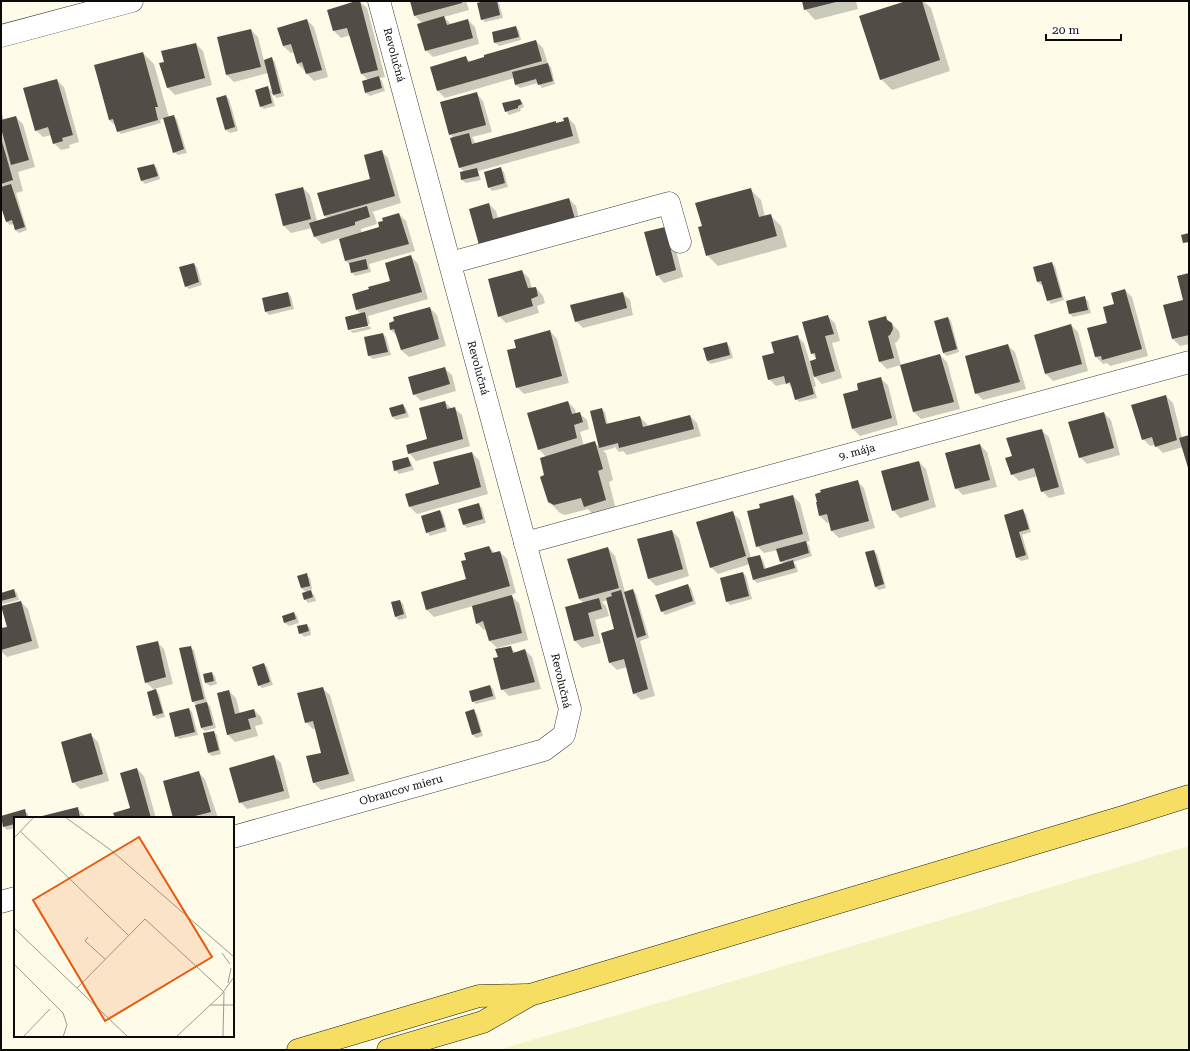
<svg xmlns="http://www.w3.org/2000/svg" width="1190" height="1051" viewBox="0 0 1190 1051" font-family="'Roboto Serif',serif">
<rect width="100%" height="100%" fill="#fefce8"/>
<polygon fill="#f3f3ca" points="1189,846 1189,1050 498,1050 934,922"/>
<g fill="#0003">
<polygon points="359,1 367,8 385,77 379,78 382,81 385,91 370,96 366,93 368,80 362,74 351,35 341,38 334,31"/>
<polygon points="411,1 466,1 469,10 444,17 451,24 468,20 475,27 479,44 433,57 426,50 422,23 415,16"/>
<polygon points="489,1 497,1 499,3 503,18 485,22 482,19"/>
<polygon points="803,1 856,1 858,9 815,20 805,9"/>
<polygon points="909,1 923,1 931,8 950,71 892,90 881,79"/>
<polygon points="307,20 314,27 328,77 314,81 298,64 295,52 291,53 283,46 279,28"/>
<polygon points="516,27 519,31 521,40 499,46 495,42"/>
<polygon points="251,30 258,37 264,61 272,59 275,62 284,96 277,98 271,93 275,106 264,109 260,106 268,87 273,93 268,73 234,82 227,75"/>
<polygon points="536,41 543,48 548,64 551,67 555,84 542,88 538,83 520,88 516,85 514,78 445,98 438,91 466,58 471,62"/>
<polygon points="196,44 203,51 212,85 175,95 168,88 161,64"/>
<polygon points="143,53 154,64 169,118 174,116 177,120 187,153 178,155 174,152 165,118 160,120 161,123 121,134 118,131 117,127 109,120"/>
<polygon points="57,80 64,87 79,142 69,145 70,148 61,150 54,143 52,135 43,137 36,130"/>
<polygon points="476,93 483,101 492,132 472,137 476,144 555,122 557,124 565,121 568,118 575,125 580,143 478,171 481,180 466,183 462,180 461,173 465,172 459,167 454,138 450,134"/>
<polygon points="226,96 229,99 238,131 230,133 226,130 217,99"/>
<polygon points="520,100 523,103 524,107 520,109 521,111 509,115 506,111"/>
<polygon points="1,111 4,120 16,117 23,124 35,167 18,172 23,191 16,193 27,230 19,233 15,230 14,224 10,225 7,222 1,204"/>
<polygon points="381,151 388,158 401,203 372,212 374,214 377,224 361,229 362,233 381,228 399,214 406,221 415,251 369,264 371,272 355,276 352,272 350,265 346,261 340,238 322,244 315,237 312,228 291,233 284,226 276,195 303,188 310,195 317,221 327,218 325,216 371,179"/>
<polygon points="154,165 157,168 160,179 145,184 142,181"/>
<polygon points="500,168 504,172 508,187 492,191 489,187"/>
<polygon points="750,189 761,200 765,217 770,215 781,226 787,247 718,266 707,255 703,227"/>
<polygon points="569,199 576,206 581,226 487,252 489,204 496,211 498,219"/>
<polygon points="672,235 683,277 664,283 657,275"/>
<polygon points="411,256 418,264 428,299 368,316 370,324 350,329 350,330 349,330 361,314 357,310 353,295 392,281"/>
<polygon points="1052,263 1055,266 1064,300 1051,304 1048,300 1043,284 1041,285 1038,282"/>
<polygon points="194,264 197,267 202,285 189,289 186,286"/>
<polygon points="522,271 529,278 532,289 536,288 543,296 545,303 537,306 539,313 506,323 499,316"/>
<polygon points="1189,274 1189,344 1180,346 1173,339 1164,306 1185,300"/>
<polygon points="1125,290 1132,297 1148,356 1110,366 1107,363 1103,364 1096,357 1088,329 1108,323 1115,304"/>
<polygon points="288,293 291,296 294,309 269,315 266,312"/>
<polygon points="622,293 630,300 633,315 583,328 576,321"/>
<polygon points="1084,298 1088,301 1091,313 1073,317 1070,314 1067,302"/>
<polygon points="430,308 437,315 446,346 409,357 401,350 397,336 391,330 390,324"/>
<polygon points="827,316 835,323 840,341 832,343 842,378 822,384 813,375 816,386 814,387 817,398 799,402 796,399 793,389 788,383 776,386 769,379 775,353 797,336 804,343 810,362 817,360 812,353"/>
<polygon points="885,317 899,331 900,337 897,342 895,343 901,365 887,369 880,362 870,321"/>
<polygon points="948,318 951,321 959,352 947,356 943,353"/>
<polygon points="1071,325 1078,332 1088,371 1053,381 1046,374"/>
<polygon points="370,326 371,329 353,333 350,331"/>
<polygon points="550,331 557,339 569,383 524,394 517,387 517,348"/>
<polygon points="383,334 386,337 391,355 373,359 369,356"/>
<polygon points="727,344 730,347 733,358 711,364 707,361"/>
<polygon points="1007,345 1015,352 1026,389 983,400 976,393"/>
<polygon points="940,355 947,362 960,409 921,419 914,412 902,365"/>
<polygon points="444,368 452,375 456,391 421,401 414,394"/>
<polygon points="880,378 888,385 898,425 860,436 853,429 859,391"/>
<polygon points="1166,396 1173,403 1182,438 1189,436 1189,469 1183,447 1163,453 1155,445 1150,446 1143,439"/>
<polygon points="445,402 452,409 454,408 462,415 470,446 416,461 409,453 429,440"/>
<polygon points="568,402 575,409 576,414 579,413 587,420 589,429 580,432 584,446 595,443 600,448 591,412 602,409 605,412 608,425 640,417 647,424 648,427 690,416 697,423 701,436 627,455 623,451 619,452 614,446 614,448 603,451 606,453 613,480 609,482 616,510 595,517 588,509 565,515 560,513 549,502 545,476 546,457 539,449"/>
<polygon points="403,405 406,408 409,417 396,420 393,417"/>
<polygon points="1104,413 1111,420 1120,455 1087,464 1080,457"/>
<polygon points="1041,430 1049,437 1065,494 1049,498 1042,491 1038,476 1019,481 1012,474 1013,456"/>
<polygon points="980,445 987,452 997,487 963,495 956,488"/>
<polygon points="472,453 479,460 488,494 417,514 410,507 440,485"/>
<polygon points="408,458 411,462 414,470 399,474 395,470"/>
<polygon points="919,462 926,469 936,507 900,518 893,510"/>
<polygon points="857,481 864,488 875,528 839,538 832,531 830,522 827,523 820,516 817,503"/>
<polygon points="793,496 800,503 810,541 806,542 809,545 812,556 793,562 796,565 798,572 757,583 754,580 750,564 718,574 711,567 733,513 740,520 751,558 759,556 763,560 766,569 784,564 781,561 778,550 764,553 757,546 761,509"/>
<polygon points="478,504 482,508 486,523 467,528 464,525"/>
<polygon points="440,511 443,515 447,531 430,536 427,532"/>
<polygon points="1023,511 1026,514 1031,532 1022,535 1029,559 1021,561 1017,558 1005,516"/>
<polygon points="672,531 679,538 689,576 656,586 649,579 638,539"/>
<polygon points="489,547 495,553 500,552 507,559 516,593 510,595 519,603 528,640 497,648 490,641 486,629 484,630 477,623 473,606 434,617 427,610 422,593 467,580"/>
<polygon points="608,548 615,556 625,592 633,590 636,594 649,638 640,641 655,696 641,700 634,693 627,667 617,670 610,663 602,633 615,629 607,600 602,602 606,606 609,616 595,620 601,643 582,648 575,641 566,608 584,603 579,599"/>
<polygon points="874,551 877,554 886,588 879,590 875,587"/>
<polygon points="743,573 746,576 752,599 730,605 727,601"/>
<polygon points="306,575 310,578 312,589 309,590 314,595 316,601 308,603 305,599 306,592 301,588"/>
<polygon points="688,585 691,588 696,604 665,615 662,611"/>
<polygon points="14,590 17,593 19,600 3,604 1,602 1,594"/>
<polygon points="400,601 403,604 407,618 399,620 396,617"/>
<polygon points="21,602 28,609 39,648 7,657 1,651 1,629 8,627"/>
<polygon points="294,613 297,616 299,623 289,626 285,623 283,616"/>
<polygon points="306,625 310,628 311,635 304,637 300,633"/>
<polygon points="157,642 164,649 173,684 154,689 159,694 165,717 157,719 154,715 155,691 146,682"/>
<polygon points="190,647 194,650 207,703 210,706 216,728 205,731 201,728 197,705 193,702 180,649"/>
<polygon points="510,647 516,653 525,650 532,657 541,689 509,696 502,689 499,657"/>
<polygon points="264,664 267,667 273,685 262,688 259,685"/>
<polygon points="211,673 215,676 217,684 210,686 206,683"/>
<polygon points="490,686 493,689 496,699 476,704 472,701"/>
<polygon points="322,688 330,695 355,781 321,790 314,783 322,753 316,729 313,729 306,722"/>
<polygon points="229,691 236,698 240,714 254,710 261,717 263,724 255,726 258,736 235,742 228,735 218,694"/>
<polygon points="189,709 192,712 198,735 179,739 176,736"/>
<polygon points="474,711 477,714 483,736 476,738 473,735"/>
<polygon points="214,732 217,735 221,754 212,756 209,753 204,734"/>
<polygon points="91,735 98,742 109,781 80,789 73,782"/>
<polygon points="274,756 281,763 290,798 247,809 240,802"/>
<polygon points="137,769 144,776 156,818 116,818 131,809"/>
<polygon points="198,772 205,779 218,818 174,818"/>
<polygon points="77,808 84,815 85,818 44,818"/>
<polygon points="25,811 28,814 29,818 15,818 15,828 7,830 4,827 2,816"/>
</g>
<g fill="#524c47">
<polygon points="356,1 360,1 378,70 361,74 347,28 333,31 327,10"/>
<polygon points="410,1 462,1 462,3 414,16"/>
<polygon points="484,1 497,1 500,15 481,20 477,3"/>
<polygon points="802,1 836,1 836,2 804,10"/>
<polygon points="906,1 922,1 940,60 880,80 859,16"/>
<polygon points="444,16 447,25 468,19 473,38 425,51 417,24"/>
<polygon points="307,19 322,70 306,74 302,62 297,64 291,44 283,46 277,28"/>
<polygon points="516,26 519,37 494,43 492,32"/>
<polygon points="251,29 261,67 226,75 217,37"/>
<polygon points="536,40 542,61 437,91 430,67 466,56 468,62 484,57 484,55"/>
<polygon points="196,43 205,78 167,88 159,63 164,62 161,51"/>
<polygon points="143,52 158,107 155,107 158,120 117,132 113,119 109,120 94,65"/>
<polygon points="272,57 281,93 273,95 264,60"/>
<polygon points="548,63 553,81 538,85 536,79 515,85 512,72"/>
<polygon points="379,76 382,88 365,93 362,81"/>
<polygon points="57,79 73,135 62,138 63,141 53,144 48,127 35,131 23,88"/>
<polygon points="268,86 272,103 260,107 255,90"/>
<polygon points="477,92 486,125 449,135 440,102"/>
<polygon points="226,95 235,127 225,130 216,98"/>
<polygon points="520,99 522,104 518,106 518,108 505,112 502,103"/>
<polygon points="174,115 184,149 173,153 163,118"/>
<polygon points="16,116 29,160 11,165 1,128 1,120"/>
<polygon points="568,117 573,136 459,168 450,138 469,133 472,144 556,121 556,123 564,121 563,118"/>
<polygon points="1,138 13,180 1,184"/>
<polygon points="382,150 395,196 324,216 317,193 370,179 364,155"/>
<polygon points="154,164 158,176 141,181 137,168"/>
<polygon points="501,167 505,183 488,188 484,172"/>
<polygon points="477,168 479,176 461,180 460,172"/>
<polygon points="11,184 25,227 15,230 12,220 6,222 1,207 1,187"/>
<polygon points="303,187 311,219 283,226 275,194"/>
<polygon points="751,188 759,217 771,214 777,236 706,256 698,227 702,226 695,203"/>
<polygon points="569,198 575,219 479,245 469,209 489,203 493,219"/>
<polygon points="367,206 370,217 355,222 355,225 314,237 309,223"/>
<polygon points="399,213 409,244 345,261 339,239 379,227 378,222 383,221 382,218"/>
<polygon points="665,227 676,270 656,276 644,232"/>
<polygon points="1189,233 1189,242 1183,243 1181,235"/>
<polygon points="411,255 422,292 356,310 352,294 369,289 368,287 390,281 385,263"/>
<polygon points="366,259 368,269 351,273 349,263"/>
<polygon points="1052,262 1062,297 1047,301 1041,281 1037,282 1033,267"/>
<polygon points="194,263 199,282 185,287 179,267"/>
<polygon points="522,270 528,288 536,287 538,296 531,299 533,306 498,317 488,279"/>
<polygon points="1189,273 1189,335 1172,339 1163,305 1183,300 1177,276"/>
<polygon points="1125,289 1142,349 1102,360 1101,356 1095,357 1087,328 1107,323 1103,307 1114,304 1111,293"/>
<polygon points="288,292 291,306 265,312 262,298"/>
<polygon points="623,292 627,308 575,322 570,305"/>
<polygon points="1085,296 1088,310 1069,314 1066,301"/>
<polygon points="430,307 439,339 401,350 394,329 390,330 389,323 394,321 393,317"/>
<polygon points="365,312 368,326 348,330 345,317"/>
<polygon points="828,315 834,334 825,336 835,371 814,377 810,361 816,359 815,353 811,354 802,322"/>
<polygon points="886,316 887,320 892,323 893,329 890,335 888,336 894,358 879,362 868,321"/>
<polygon points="948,317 957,349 943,353 934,321"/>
<polygon points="1071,324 1082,364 1045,374 1034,335"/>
<polygon points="550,330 562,376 516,388 507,350 516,348 514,340"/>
<polygon points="383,333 388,352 368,356 364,337"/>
<polygon points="798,335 814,394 795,400 790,382 786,384 784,376 768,380 762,356 774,353 771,342"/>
<polygon points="727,342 730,355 707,361 703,348"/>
<polygon points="1008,344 1020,382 975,394 965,356"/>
<polygon points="940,354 954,402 913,412 900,365"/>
<polygon points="445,367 450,384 413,395 408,377"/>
<polygon points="881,377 892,418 852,429 843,394 858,390 857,384 858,383"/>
<polygon points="1166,395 1177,440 1155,447 1152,437 1142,440 1131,405"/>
<polygon points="445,401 447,409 455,407 463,439 408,454 406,445 427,439 419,408"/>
<polygon points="568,401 572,414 580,412 583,422 574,425 577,438 538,450 527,413"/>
<polygon points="403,404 406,413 392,417 389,408"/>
<polygon points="602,408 606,424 640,416 643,427 690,415 694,429 619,448 618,443 599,448 590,411"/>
<polygon points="1104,412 1114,448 1079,458 1068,422"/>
<polygon points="1042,429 1059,487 1041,492 1034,468 1011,475 1005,458 1012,456 1006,438"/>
<polygon points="1189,435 1189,471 1179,438"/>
<polygon points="595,441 603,469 598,471 606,500 584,507 581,498 554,505 548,502 540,477 544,475 540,458"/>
<polygon points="980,444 990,480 955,489 945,453"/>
<polygon points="472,452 481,487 409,507 405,494 439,484 433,462"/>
<polygon points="408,457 411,466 394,471 392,461"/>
<polygon points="919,461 929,500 892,511 881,471"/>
<polygon points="858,480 869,521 831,531 827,514 819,516 816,502 817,502 815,494 821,492 820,490"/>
<polygon points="793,495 803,534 756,547 747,511 760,508 759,504"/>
<polygon points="479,503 483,519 463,525 458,509"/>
<polygon points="1023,509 1029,529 1019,532 1026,555 1016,558 1004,515"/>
<polygon points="440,510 445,527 426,533 421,516"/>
<polygon points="733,511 746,556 710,568 696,522"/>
<polygon points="672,530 683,569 648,579 637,539"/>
<polygon points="806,541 809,553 780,562 776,549"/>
<polygon points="489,546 492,553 500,551 510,586 426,610 421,592 466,579 461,561 466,560 464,553"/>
<polygon points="608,547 619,588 579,599 567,559"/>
<polygon points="874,550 884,584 875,587 865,552"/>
<polygon points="760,555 764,569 793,560 795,568 753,580 747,558"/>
<polygon points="743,572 749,596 726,602 720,578"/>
<polygon points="307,573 310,586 301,588 297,576"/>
<polygon points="688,584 693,601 661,612 655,595"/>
<polygon points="14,589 16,597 1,601 1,593"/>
<polygon points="633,589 646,635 637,638 624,592"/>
<polygon points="311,590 313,597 304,600 302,593"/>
<polygon points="621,590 648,689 633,694 624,659 609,663 601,633 614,629 606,598 612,596 611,593"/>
<polygon points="512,595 522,633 489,641 483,621 476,624 472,606"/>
<polygon points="599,598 602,609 588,613 594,636 574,641 565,607"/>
<polygon points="400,600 404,614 395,617 391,602"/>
<polygon points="21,601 32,641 1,650 1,628 7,627 1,606"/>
<polygon points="294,612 296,619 284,623 282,616"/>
<polygon points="307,624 309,631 299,634 297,626"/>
<polygon points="158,641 166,677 145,683 136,646"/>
<polygon points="191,646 204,699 192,702 179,648"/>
<polygon points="511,646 513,653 525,649 535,682 501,690 493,658 498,657 495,649"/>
<polygon points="264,663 270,682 258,686 252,667"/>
<polygon points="212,672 214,681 205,683 203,674"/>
<polygon points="490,685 493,696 472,702 469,691"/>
<polygon points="323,687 349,774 313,783 306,756 321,753 313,721 305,723 297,693"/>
<polygon points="156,689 163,713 153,716 147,692"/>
<polygon points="229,690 235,714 254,709 256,717 248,719 251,729 227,735 217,693"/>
<polygon points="207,702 213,725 201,728 195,705"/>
<polygon points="189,708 195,732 175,737 169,713"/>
<polygon points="474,709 481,732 472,735 465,712"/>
<polygon points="214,731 219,750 208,753 203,733"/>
<polygon points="91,733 103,774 72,783 61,742"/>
<polygon points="274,755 284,791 239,803 229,768"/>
<polygon points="137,768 151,818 115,818 113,813 130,808 120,773"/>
<polygon points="199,771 211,812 187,818 173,818 163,781"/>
<polygon points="78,807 80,818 43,818 42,816"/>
<polygon points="25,809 27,818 15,818 15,824 3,827 1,816"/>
</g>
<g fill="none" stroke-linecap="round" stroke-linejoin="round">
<g stroke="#3d3d3d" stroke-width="23">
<g id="minor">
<polyline points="1,36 132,1"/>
<polyline points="450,263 669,203 680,242"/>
<polyline points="525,543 1189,362"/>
<polyline points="233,837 544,750 564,735 570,709 379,1"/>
<polyline points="1,902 15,898"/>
</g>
</g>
<g stroke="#1b1b1b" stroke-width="23">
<g id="major">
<polyline points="298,1050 479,996 526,995"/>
<polyline points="388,1050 483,1022 530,995 1126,816 1189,796"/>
</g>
</g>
<use href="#minor" stroke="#fff" stroke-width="22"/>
<use href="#major" stroke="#f5de61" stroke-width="22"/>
</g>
<g text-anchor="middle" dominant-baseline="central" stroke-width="4" stroke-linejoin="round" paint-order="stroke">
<g font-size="11" fill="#0a0a0a" stroke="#fff">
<text transform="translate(394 55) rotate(75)">Revolučná</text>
<text transform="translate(478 368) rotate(75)">Revolučná</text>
<text transform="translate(857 452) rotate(-15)">9. mája</text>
<text transform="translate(561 681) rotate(77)">Revolučná</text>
<text transform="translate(401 790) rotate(-16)">Obrancov mieru</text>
</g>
</g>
<g transform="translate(14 817)">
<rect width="220" height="220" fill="#fefce8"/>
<path fill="none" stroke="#9c9b8f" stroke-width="1" d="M51 0 98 34 220 140M6 14 114 118M0 21 20 0M0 111 114 220M74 120 71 124 91 142M208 136 216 147M0 147 49 196 53 208 49 220M214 166 217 151M63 171 131 102 210 175 209 220M196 188H220M9 220 36 192M162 220 207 178 220 160"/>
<path fill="#e8590c" fill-opacity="0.15" stroke="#e8590c" stroke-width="2" d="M125 20 198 140 91 204 19 83Z"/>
<rect width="220" height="220" fill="none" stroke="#0a0a0a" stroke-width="2"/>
</g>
<rect width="1190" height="1051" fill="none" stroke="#0a0a0a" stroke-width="4"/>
<path d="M1046 34v6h75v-6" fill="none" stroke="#0a0a0a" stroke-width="2"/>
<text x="1052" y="34" font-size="12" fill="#0a0a0a" stroke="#ffffff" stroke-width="3" paint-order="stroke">20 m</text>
</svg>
